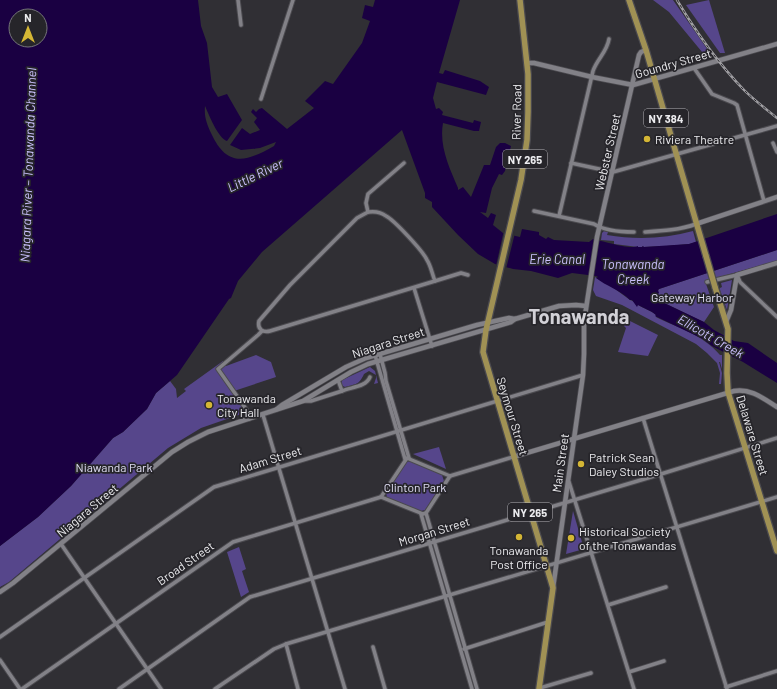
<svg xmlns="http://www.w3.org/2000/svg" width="777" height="689" viewBox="0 0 777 689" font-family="Barlow,sans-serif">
<rect width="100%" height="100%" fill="#302f34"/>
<g fill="#56468b">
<polygon points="653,0 673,0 712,56 707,58 669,12"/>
<polygon points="709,0 725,53 720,53 686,5"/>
<path d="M604 231 608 232 607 235C635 240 665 239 693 231L696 242 689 244 667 246 643 247V246L642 247H638L614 244V241L601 240 602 233Z"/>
<polygon points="777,250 777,261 705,281 714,307 704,322 660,301 657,293 659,289"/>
<path d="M595 277 611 286 630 300C634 301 635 303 638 305 644 309 651 310 656 315V317C680 329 702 334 720 355H722V369L720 362H719L722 373 721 384H719L720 373 717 363 707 353 696 344 622 305 596 296 593 290Z"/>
<polygon points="732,280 727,310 720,290 720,288 722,287 721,283"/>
<polygon points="627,321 630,322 630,321 658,335 648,356 618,352 626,328 624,326"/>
<polygon points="256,355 271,362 276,377 234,391 250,411 201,428 168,448 9,582 0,587 0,546 38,517 71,486 113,438 123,432 147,409 156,393 170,381 176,389 177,398 186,391 184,389 223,361 226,366"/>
<path d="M370 367 375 371 378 383 374 384 376 378V375L369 371 364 374C359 385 356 384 345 387L341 385 342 380Z"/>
<polygon points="439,447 446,469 413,454"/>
<polygon points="410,461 442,475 444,481 425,510 421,511 387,498 386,492 406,462"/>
<polygon points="573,511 584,549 566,554"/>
<polygon points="239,547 246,569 242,571 249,592 241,597 227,552"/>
</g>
<path fill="#1a0042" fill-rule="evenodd" d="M0 0H198L201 26 207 43 212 87 218 97 227 94 242 120 227 141C218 138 209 115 205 106 204 117 207 124 211 133 227 168 246 162 274 146L276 142 260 148 241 150 230 145 242 128 250 134 260 130 254 122 257 118 251 112 253 109 256 112 259 109 262 108 287 129 314 108 305 101 325 81 333 84 362 43 370 21 362 18 365 5 373 7 375 0H460L439 73 443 74 445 70 480 81 489 87 486 95 437 82 433 98 436 109 439 108 443 112 442 115 473 123 474 120 481 122 479 131H474L443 123C439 146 449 167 458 188V190L463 187 471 197 484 165H490L496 147 500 143H505L511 146 505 171 502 175 499 174 492 188 486 213 480 212 488 218 491 213 496 215 493 225 503 233 520 237 522 229 539 232V235L546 239 548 237 554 240 589 242 593 239C603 241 630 250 638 246V247H642L643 246 644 247 689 244 777 214V250L659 289 658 290 659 293 658 294 660 301 704 322 714 330 734 341 748 343 777 363V383L743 362 712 346 703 339 655 316 656 315 652 312 638 305 637 307 632 300H630C620 290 606 286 596 278L598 277 596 276 572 273 558 278 531 271 513 269 495 264 478 254 458 235 432 207V202L425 198V193L402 130 262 252 238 281 231 298 229 299 177 375 156 393 147 409 123 432 113 438 71 486 38 517 0 546ZM16 16H40V40H16Z"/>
<polygon fill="#302f34" points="504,230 515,233 506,269 496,266"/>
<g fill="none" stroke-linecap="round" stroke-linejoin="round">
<g stroke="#4b4a4f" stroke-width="5.5">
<g id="street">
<polyline points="238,0 241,25"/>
<polyline points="694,68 712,94 734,103 737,105 764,201"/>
<polyline points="261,99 293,0"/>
<polyline points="773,143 777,152"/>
<polyline points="571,163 613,172 777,126"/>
<path d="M534 211 594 224C605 231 621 232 634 232"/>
<path d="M368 212C375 211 381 212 386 216 394 220 423 251 427 260 431 266 432 274 435 281L270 331C263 333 257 329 259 321L290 285 357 218Z"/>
<polyline points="368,212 366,203 368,194 404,163"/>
<path d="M559 216 593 71C597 59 607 52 609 39"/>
<path d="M645 232C662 231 680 230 696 224"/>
<polyline points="435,281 461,273 468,275"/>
<polyline points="707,282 737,275 740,282 777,317"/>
<polyline points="414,288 432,346"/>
<polyline points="380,354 385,373 386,381 409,458"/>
<polyline points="375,355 405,459"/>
<path d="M338 380 342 391C351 387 366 387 370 377"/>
<polyline points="304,401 311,401 342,391"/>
<polyline points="263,415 345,689"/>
<polyline points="643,418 727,689"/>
<polyline points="249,419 246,409 218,369 258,335 262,331"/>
<polyline points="450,476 513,457"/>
<polyline points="569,482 634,689"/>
<polyline points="381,497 407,458 450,476"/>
<polyline points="381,497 423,514 426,513 450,476"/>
<polyline points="426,513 477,689"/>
<polyline points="421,514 472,689"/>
<polyline points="61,544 161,689"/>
<polyline points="608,605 666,587"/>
<polyline points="0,637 214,487 583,375"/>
<polyline points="286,644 298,689"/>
<polyline points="373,647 385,689"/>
<polyline points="464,649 548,622"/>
<polyline points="0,660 20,689"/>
<polyline points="629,672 664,661"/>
<polyline points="726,687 777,671"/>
<polyline points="540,688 591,673"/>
<polyline points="22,689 233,542 381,497"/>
<polyline points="119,689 250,597 661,474 777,438"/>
<polyline points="215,689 274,649 286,644 777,497"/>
</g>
</g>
<g stroke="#4b4a4f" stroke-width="6">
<g id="secondary">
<polyline points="527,63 534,63 592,77 633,85 777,44"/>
<polyline points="696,224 777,197"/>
<polyline points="726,322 731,310 737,275 777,263"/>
<polyline points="277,409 282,405 346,367 366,358 477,325 509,318 515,319 559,306 576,305 586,306"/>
<path d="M513 457 734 391C751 388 764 399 777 407"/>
<polyline points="553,588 583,375 584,354 584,322 597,237 639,55 641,52 646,50"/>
<polyline points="0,592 13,583 172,452 188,442 208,432 303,401 351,372 368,364 511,322 515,319"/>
</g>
</g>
<g stroke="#4b4a4f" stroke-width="8">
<g id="primary">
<polyline points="520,0 528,74 528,112 527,140 521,180 486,330 483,352 553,588 539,689"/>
<polyline points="629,0 646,50 706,256"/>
<polyline points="715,287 728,329 727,373 728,392 777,551"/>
</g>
</g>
<use href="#street" stroke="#828187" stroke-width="3.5"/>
<use href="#secondary" stroke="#828187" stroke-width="4.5"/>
<use href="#primary" stroke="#a09154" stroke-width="5.5"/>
<g stroke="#a09fa3" stroke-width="2.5">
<path id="rail" d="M677 0C696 32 718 63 744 90 754 100 766 109 777 118"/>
</g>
<use href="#rail" stroke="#26252a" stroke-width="1" stroke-dasharray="3" stroke-linecap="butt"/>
<g stroke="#4b4a4f" stroke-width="8" stroke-linecap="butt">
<polyline id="primary-bridge" points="706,256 715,287"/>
</g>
<use href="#primary-bridge" stroke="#a09154" stroke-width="5.5"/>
</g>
<g fill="#d4b635" stroke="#26252a" stroke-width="1.5">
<circle cx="647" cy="139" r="4"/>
<circle cx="209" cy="405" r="4"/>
<circle cx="581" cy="464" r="4"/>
<circle cx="519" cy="537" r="4"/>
<circle cx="571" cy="538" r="4"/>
</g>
<g text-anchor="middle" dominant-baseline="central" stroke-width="3.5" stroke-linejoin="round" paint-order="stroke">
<g fill="#26252a" stroke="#b1b0b4" stroke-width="1">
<rect x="644" y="109" width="44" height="18" rx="3"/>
<rect x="503" y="150" width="44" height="18" rx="3"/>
<rect x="508" y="503" width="44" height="18" rx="3"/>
</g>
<g font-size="11" font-weight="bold" fill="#ececef">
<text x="666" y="118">NY 384</text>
<text x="525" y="159">NY 265</text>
<text x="530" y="512">NY 265</text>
</g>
<g font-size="12" fill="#ececef" stroke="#26252a">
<text transform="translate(673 63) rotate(-16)">Goundry Street</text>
<text transform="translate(516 112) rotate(-89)">River Road</text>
<text transform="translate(607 152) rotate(-77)">Webster Street</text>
<text transform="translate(388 342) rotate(-18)">Niagara Street</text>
<text transform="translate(513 416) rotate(73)">Seymour Street</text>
<text transform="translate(753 435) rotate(73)">Delaware Street</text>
<text transform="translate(270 459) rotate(-17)">Adam Street</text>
<text transform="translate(560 463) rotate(-82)">Main Street</text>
<text transform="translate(87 510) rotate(-40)">Niagara Street</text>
<text transform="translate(434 531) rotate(-17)">Morgan Street</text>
<text transform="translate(185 563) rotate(-35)">Broad Street</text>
</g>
<g font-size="12" fill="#ececef" stroke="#26252a" text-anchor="start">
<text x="655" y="139">Riviera Theatre</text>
<text x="217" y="398">Tonawanda<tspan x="217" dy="14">City Hall</tspan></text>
<text x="589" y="457">Patrick Sean<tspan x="589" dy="14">Daley Studios</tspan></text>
<text x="579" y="531">Historical Society<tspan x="579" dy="14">of the Tonawandas</tspan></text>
<text x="519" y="550" text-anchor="middle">Tonawanda<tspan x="519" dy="14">Post Office</tspan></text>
</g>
<g font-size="12" fill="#e1dff4" stroke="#26252a">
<text x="692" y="297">Gateway Harbor</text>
<text x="114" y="467">Niawanda Park</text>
<text x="415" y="487">Clinton Park</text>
</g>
<g font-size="13" font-style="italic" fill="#cac0fd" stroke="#26252a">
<text transform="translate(28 165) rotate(-88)">Niagara River – Tonawanda Channel</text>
<text transform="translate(255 175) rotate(-26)">Little River</text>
<text x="557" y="259">Erie Canal</text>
<text x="633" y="264">Tonawanda<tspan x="633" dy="15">Creek</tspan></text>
<text transform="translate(711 336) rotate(30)">Ellicott Creek</text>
</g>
<g font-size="20" font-weight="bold" fill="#d2d1d7" stroke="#26252a">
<text x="579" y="316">Tonawanda</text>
</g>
</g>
<g transform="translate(28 28)"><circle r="19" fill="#26252a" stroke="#757579"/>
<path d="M0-3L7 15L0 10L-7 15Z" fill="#d4b635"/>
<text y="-6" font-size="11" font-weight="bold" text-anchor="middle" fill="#ececef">N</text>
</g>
</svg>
